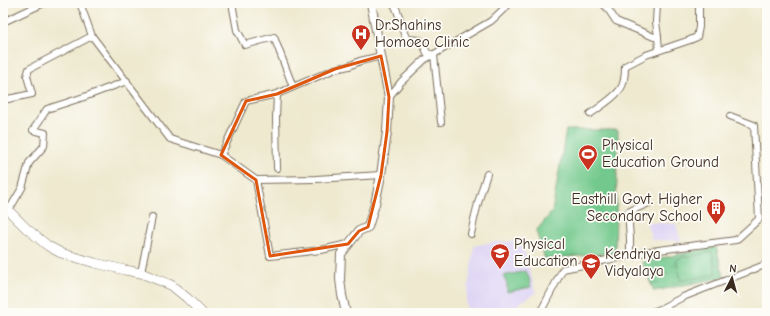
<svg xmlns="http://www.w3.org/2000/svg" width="770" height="316" viewBox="0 0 770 316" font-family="'Comic Neue',sans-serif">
<defs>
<pattern id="park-crowns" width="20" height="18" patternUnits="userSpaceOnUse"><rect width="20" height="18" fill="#73c98d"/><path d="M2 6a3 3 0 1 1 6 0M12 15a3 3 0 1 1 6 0" fill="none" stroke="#60a373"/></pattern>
</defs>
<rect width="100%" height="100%" fill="#fdfcf7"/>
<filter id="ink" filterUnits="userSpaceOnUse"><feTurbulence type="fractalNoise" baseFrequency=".025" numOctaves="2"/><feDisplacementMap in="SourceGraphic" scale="8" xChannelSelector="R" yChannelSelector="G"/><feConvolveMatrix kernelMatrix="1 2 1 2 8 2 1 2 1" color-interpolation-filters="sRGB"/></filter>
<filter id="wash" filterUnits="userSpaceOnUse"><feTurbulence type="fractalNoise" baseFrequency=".012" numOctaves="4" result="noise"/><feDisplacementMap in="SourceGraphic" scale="16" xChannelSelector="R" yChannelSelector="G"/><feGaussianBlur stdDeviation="0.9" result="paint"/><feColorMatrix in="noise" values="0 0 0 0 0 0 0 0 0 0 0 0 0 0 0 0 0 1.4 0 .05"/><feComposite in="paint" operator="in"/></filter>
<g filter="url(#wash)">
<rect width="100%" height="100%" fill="#eee9cf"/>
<g fill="#dfd5f5">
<polygon points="646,222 676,224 681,241 652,240"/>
<polygon points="521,241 536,293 518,304 518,313 468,313 466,303 474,246 493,242"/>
</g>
<polygon fill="url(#park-crowns)" stroke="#577a56" points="716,247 724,277 654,291 642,262"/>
<g fill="#73c98d" stroke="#577a56">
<polygon points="566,130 618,130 615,253 545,259 536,231 552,212"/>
<polygon points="712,252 716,274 681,281 676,259"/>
<polygon points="526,271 529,278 531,287 507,292 507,284 503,276"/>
</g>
</g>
<g filter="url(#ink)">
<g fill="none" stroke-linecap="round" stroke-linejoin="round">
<g stroke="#7a6d5c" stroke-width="8">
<g id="minor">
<polyline points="80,3 92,36 170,139 221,155 256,180 316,179 381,175"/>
<polyline points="232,3 237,30 245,45 274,37 293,87"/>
<path d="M393 3C401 14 400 27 407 39L420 40 424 46 427 53 434 55 441 122"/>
<polyline points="602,3 608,9 616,21 654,37 658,37"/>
<polyline points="657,3 656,22 658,37 659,50"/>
<polyline points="3,22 44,3"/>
<polyline points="389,97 401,82 424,60 491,21 510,3"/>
<polyline points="3,100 32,94 27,76 29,69 92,36"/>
<path d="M590 114C598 108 616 97 621 88 625 82 625 73 625 66L646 55 690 40 697 37 699 27V3"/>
<polyline points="221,155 246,101 277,94"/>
<polyline points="277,168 276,118 277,94 335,69 349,66 360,61 381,56"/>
<polyline points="256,180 270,256 321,250 348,244"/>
<polyline points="9,210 22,188 29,163 44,146 45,133 33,130 47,109 84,97 127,81"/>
<path d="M471 234C475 213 480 194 487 174"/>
<polyline points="630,255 630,238 628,212 649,203"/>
<polyline points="141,273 152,217"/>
<polyline points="540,313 563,269 651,251 736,240 759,219 754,125 730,116"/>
<polyline points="648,313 658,310 683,297 734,277 762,266 767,262"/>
</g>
</g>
<g stroke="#7a6d5c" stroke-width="10">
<polyline id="secondary" points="346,313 342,295 340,279 341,254 359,231 368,227 375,204 381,175 387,132 389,97 381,56 371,3"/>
</g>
<g stroke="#7a6d5c" stroke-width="10">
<polyline id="primary" points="3,205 26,228 48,246 61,253 95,263 125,270 141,273 171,285 187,298 202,313"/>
</g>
<use href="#minor" stroke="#fff" stroke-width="6"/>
<use href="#secondary" stroke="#fff" stroke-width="8"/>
<use href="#primary" stroke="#fff" stroke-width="9"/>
</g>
</g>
<path fill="none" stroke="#df570d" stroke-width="3" stroke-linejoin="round" d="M381 56 389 97 387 132 381 175 368 227 359 231 348 244 270 256 256 180 221 155 246 101 277 94 335 69Z"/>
<defs>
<g id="hospital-pin" transform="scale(1)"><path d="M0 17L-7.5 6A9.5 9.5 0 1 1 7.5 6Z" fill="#c8321e" stroke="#fdfcf7"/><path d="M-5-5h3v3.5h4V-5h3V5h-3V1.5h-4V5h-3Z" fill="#fff"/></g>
<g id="stadium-pin" transform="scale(1)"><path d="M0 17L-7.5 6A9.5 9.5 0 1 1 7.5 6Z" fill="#c8321e" stroke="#fdfcf7"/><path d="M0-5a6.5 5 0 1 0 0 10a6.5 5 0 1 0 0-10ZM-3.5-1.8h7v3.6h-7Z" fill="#fff"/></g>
<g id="building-pin" transform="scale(1)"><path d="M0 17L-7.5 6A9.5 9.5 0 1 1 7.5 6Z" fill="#c8321e" stroke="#fdfcf7"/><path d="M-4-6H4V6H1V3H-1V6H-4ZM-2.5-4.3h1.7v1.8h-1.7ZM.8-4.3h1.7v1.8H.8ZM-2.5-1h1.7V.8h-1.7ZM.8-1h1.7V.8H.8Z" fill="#fff"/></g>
<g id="university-pin" transform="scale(1)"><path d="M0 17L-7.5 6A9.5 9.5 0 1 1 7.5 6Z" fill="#c8321e" stroke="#fdfcf7"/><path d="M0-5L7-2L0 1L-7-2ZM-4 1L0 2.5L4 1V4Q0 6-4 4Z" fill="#fff"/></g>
<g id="school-pin" transform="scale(1)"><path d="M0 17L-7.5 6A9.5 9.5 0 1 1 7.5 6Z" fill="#c8321e" stroke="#fdfcf7"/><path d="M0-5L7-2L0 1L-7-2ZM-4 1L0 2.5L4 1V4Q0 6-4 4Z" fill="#fff"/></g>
</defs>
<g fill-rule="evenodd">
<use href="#hospital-pin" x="361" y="34"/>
<use href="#stadium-pin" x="588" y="154"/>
<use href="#building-pin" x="716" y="208"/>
<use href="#university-pin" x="500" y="253"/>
<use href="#school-pin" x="591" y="263"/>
</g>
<g text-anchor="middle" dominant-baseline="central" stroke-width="3.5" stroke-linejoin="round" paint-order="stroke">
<g font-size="15" fill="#3b2a1e" stroke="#fdfcf7" text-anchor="start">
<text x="375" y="25">Dr.Shahins<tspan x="375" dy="17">Homoeo Clinic</tspan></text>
<text x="602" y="145">Physical<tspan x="602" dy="17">Education Ground</tspan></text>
<text x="702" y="199" text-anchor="end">Easthill Govt. Higher<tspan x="702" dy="17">Secondary School</tspan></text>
<text x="514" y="244">Physical<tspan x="514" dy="17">Education</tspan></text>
<text x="605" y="254">Kendriya<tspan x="605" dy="17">Vidyalaya</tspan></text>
</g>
</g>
<rect width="770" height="316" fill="none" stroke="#fdfcf7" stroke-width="16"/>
<g transform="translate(732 278) rotate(6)" stroke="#fdfcf7" stroke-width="3" paint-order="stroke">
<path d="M0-3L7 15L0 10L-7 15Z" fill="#3b2a1e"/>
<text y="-6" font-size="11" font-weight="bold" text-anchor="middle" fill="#3b2a1e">N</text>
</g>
</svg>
